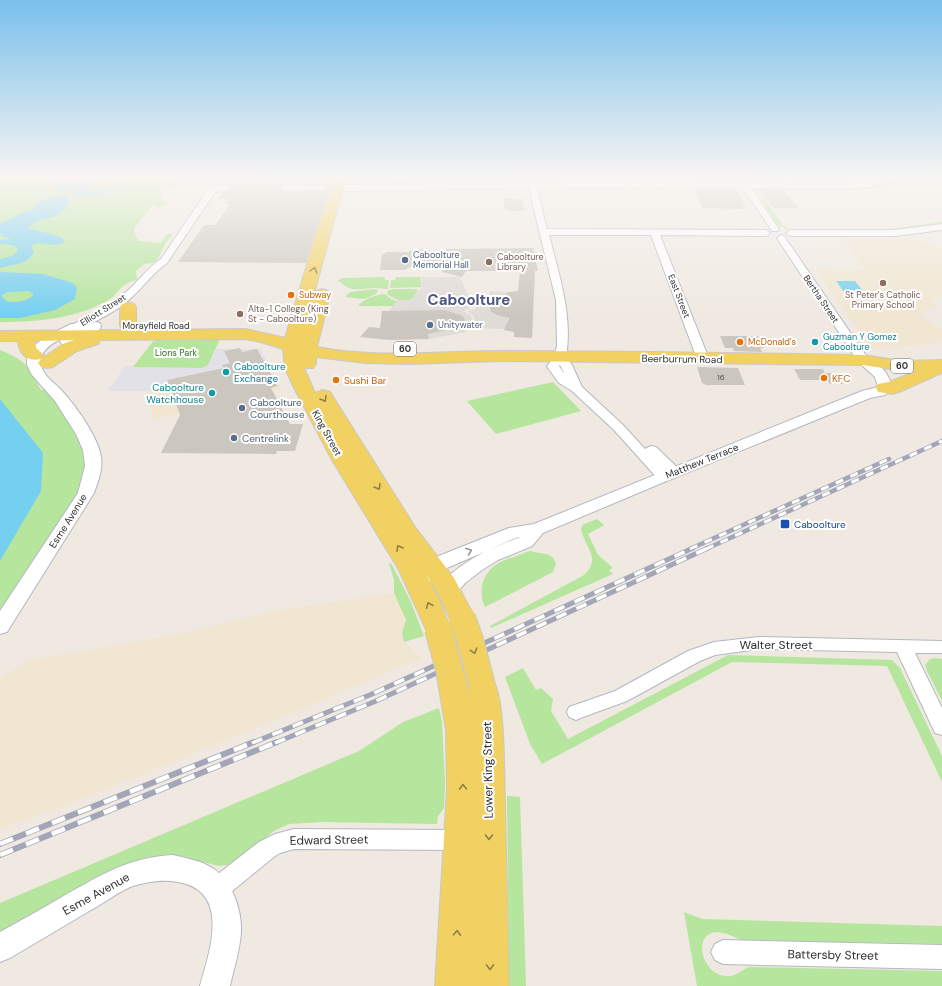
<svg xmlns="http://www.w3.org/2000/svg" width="942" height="986" viewBox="0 0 942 986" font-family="'DM Sans',sans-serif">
<rect width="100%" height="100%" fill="#efe9e1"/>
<polygon fill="#e3e1e8" points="216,349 260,349 272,370 168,391 108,391 125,366 202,368 208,365"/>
<g fill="#f0e6d1">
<polygon points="466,178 623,178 624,181 466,182"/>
<polygon points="912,237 942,249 942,296 931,301 937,306 918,314 942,330 942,341 928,344 872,349 815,269 866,270 842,238 894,239"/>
<polygon points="272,370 282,389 154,419 146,391 168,391"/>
<polygon points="394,593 406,620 402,633 404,642 422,658 252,730 74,802 0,829 0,678 30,660 174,635 269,612"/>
</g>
<g fill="#b6e59e">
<path d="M0 178H178L181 179 180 180 182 183 176 187 165 189 159 197 167 202 164 205 159 207 153 204 134 229V233L139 241 161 243 167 234H173L165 244 158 259 153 263 144 264 136 271 137 280C117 284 120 295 105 302 72 319 36 322 0 322Z"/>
<polygon points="902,178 910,178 880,188 846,190 759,190 783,226 789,229 884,230 935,223 942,221 942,223 891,231 790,231 778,225 754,188 861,187 884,184"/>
<path d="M385 277V280H389L388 289C383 289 379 288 375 288 358 288 352 294 338 280H340L341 278Z"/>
<polygon points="396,277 421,277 421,287 390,288 391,280 395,280"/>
<polygon points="374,289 378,290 376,294 364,299 345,297 350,292"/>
<polygon points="392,289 417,289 418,291 411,300 398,300 388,295 387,291"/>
<path d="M385 294 391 299 396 301 393 306H358C364 298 376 295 385 294Z"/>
<polygon points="220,339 208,365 202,368 133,367 154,340"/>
<path d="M0 350C27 361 27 365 41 390L53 389 89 443 93 474 0 627Z"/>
<polygon points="553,382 581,411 496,434 467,401"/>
<path d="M597 519 604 525 588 534 598 555 613 568 609 570 613 574 491 628 490 626 584 575C602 557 585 549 581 529L582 525Z"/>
<path d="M531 551C542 555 551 551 556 563L553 572 485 607C476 589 485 567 505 560 508 558 511 558 514 557 521 555 524 552 531 551Z"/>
<polygon points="391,563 410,600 424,636 404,642 402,633 406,620 394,593 394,579 389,564"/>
<polygon points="728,655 892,660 900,668 942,756 942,782 887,666 732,662 542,764 530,744 505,677 523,668 536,690 541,688 553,699 551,711 568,739"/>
<polygon points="933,658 942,659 942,701 927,671 925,665 929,660"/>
<polygon points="439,708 442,722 445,784 444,808 438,816 437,824 321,822 289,824 274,831 237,860 227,865 219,866 176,855 148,857 120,867 0,936 0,903 359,751 403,722"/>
<polygon points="507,796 520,797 526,986 509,986"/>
<path d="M684 912 702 919 942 926V944L740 940C686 909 696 981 731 976 737 975 743 970 748 967L942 971V986H697Z"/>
</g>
<g fill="#dfdcd8">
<polygon points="422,277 460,277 470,300 470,308 463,311 471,316 473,319 471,320 470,324 465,330 466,332 429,339 428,334 457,328 465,319 455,313 389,311 397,300 411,300 421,288"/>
<polygon points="490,291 510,292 491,312 501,316 508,315 506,329 472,328 475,320 473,315 466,311 476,309 475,301 488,300"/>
</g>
<g fill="#75cff0" fill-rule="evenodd">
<polygon points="55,178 89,178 91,183 83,189 82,191 108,190 105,193 78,196 75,193 57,192 57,189 62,181"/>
<path d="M58 195 69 197C67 224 37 213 29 228L61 237 65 241C56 250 44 240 32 245L31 249 34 250C31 264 12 265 0 268V259L12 256 17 252 18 248 13 245 0 244V240L13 239 3 237 0 232V224L21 213 33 210 39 202Z"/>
<path d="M0 272 43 274 73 283 77 288 75 299 55 310 20 318H0ZM29 291 34 294C27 302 16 303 6 301L1 295 9 292Z"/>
<polygon points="836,281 855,281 867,296 847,296"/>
<polygon points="0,399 43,453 41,491 0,561"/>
</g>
<g fill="#cbc7bf">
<polygon points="229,185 281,185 280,190 282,192 329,190 306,263 178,262 204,225 215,225 230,204 225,204 228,199 218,199 222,192 230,190 231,187"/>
<polygon points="693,190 736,190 744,202 742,202 746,209 703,208"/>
<polygon points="760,190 784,190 798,208 773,208"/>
<polygon points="503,198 522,199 525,211 508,211 508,209 505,209"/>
<polygon points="533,248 538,271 535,271 532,338 514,337 514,332 504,330 509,318 497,315 491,312 488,296 503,297 508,292 518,291 520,271 466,271 462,277 442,272 443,269 440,269 445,262 414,263 409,268 404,270 380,270 382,255 387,252 409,252 409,251 424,249 442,255 446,249"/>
<polygon points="445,310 461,315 465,319 463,324 457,328 428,334 429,339 390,340 360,337 369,327 380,328 382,311"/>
<polygon points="720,336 758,336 764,348 760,348 762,352 734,351 733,348 725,348"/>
<polygon points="240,348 242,352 257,349 271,374 271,380 278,386 271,388 290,424 303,424 295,451 277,451 276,454 161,453 180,415 167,380 224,368 222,365 230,363 224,351"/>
<polygon points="697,367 738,368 745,385 706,385 702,383"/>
<polygon points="794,369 823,369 825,373 836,373 843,384 830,384 827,380 800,380"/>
</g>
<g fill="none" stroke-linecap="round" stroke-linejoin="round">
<g stroke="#c8c4bd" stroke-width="8" stroke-dasharray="8 4" stroke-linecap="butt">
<polyline points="226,187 285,188"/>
<polyline points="323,188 331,188"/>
</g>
<g stroke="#b4b7c1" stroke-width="2">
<g id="minor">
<polygon points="780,178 787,178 792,186 791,188 785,188"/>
<path d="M529 183H532L536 185 547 229 766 230 770 233 766 236 660 235 709 359 703 362 697 359 651 235H549C559 275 573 315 566 357L572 365 582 387 622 424 645 449 651 446 656 447 679 469 681 472 679 475 674 476 669 474 670 476 668 479H658L614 430 572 391 559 383 548 368 547 366 554 357 557 346 556 300 528 185ZM560 365 565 375 559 366Z"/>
<polygon points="742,183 748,183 779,229 778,231 772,231 741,185"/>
<path d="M219 185H226L230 187 229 189 215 192 167 263C154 272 145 285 133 296 118 311 98 320 80 329H72L71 327 72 325C90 315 110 307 125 293 138 282 147 268 161 259L209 188Z"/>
<polygon points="282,186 323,186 327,188 323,190 282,190"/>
<polygon points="942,224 942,230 895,236 790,236 786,233 790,230 895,230"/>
<polygon points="781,235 784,236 869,360 867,362 859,362 857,360 777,238"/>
<polygon points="759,637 942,641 942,653 915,653 942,708 942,735 935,733 897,652 759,649 715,655 700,661 627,701 583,717 576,720 569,717 567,712 569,707 615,691 688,651 714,642"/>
<polygon points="294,829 461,830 468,833 472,840 468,847 461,850 294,849 280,853 275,856 225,897 217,900 209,897 206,889 209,881 259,842 275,834"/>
<polygon points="723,940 942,945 942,969 723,964 715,960 711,952 715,944"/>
</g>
</g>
<g stroke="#b4b7c1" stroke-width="2">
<g id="tertiary">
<polygon points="879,178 894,178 871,187 830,189 595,187 338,191 333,188 338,185 595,181 830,183 870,181"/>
<path d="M95 322 100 323 101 326 100 329 72 344H62L60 341 65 337C54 342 38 351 41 365 43 376 55 383 62 391 76 406 98 437 101 457 103 469 98 482 94 493L7 632 0 634V611L78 493 85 466 83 450 76 434 55 401 32 375 27 365V359L35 345 47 336 71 324H81L82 328Z"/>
<path d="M863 356C877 359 890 374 892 388L885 395 870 398 669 480 543 533 532 546 498 560 482 570 465 583 455 595 448 597 441 595 438 590C449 572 466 562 484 552L440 571 430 581 423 583 416 581 413 576 426 561 509 528 534 524 862 391 878 387 875 377 856 360 858 357ZM518 537H520L488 550Z"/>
<path d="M173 855C186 858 202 861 214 869 232 882 242 909 241 932 240 950 234 968 230 986H200C210 951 231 891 178 882 163 879 145 882 130 887 117 893 104 903 91 910 64 926 37 942 10 958L0 962V932C22 920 45 907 67 894 103 874 130 857 173 855Z"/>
</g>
</g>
<g stroke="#c9c9c9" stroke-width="2">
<g id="primary">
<path d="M335 178H347L333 224 314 294 316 291 322 289 328 291 330 294 317 347C378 359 441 351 502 351 622 351 743 353 863 355L902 361 942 360V373L899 392 892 394 878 392 876 388 878 384 889 382 917 371H902L863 365 500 361 410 364 366 363 316 357V364L313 368H304L315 393 323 390 330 392 415 527 454 578 475 618 471 625 462 627 453 625 439 595 426 574 439 599 451 629 447 636 438 639 429 636 399 570 332 460 293 386 285 368 283 349 261 342 245 339 100 340 98 344 77 351 53 367 47 368 41 367 38 363 41 359 65 343 74 340 35 341 36 348 44 355 41 359C28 362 20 355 18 342L15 341H0V331L124 330 120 326V307L122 304 128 302 134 304 136 307V326L133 330 245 329 285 338 319 224Z"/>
<path d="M451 665 461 668 465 676 470 699 468 685 472 677 482 674 492 677C503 698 503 735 504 759L509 986H435L447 790 446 730 437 676 441 668Z"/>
</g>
</g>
<use href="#minor" fill="#fff" fill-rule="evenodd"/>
<use href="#tertiary" fill="#fff" fill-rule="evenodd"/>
<use href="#primary" fill="#f2d163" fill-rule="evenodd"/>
<g stroke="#a3a6b8" stroke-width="4.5">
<g id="rail-far2">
<polyline points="690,549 889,459"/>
<polyline points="706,549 942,441"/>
</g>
</g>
<g stroke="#a3a6b8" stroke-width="5">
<g id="rail-far1">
<polyline points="252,743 372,694 693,548"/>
<polyline points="275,743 376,701 708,548"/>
</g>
</g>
<g stroke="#a3a6b8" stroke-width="6">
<g id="rail">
<polyline points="0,844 254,742"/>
<polyline points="0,855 277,742"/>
</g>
</g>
<use href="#rail-far2" stroke="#fff" stroke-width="3" stroke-dasharray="8" stroke-linecap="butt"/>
<use href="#rail-far1" stroke="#fff" stroke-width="3.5" stroke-dasharray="11" stroke-linecap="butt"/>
<use href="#rail" stroke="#fff" stroke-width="4.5" stroke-dasharray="14" stroke-linecap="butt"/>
<g stroke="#c9c9c9" stroke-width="28" stroke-linecap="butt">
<g id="primary-bridge">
<polyline points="462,618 470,640 482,685"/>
<polyline points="438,629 451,676"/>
</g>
</g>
<use href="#primary-bridge" stroke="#f2d163" stroke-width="26"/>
</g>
<defs><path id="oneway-chevron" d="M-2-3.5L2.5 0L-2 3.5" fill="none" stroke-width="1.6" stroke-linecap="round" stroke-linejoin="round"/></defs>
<g stroke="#908048">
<use href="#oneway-chevron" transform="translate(314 270) rotate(-74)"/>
<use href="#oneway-chevron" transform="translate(324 399) rotate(59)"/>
<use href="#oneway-chevron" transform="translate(378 487) rotate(59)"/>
<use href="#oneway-chevron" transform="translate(399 548) rotate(-120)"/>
<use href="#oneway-chevron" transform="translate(429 605) rotate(-113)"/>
<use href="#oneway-chevron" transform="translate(474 651) rotate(73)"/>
<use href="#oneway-chevron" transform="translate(463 787) rotate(-91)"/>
<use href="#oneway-chevron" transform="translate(489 837) rotate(90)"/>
<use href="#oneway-chevron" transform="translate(457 933) rotate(-87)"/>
<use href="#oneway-chevron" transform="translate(490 967) rotate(89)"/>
</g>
<use stroke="#969696" href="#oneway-chevron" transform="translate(469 551) rotate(-22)"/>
<linearGradient id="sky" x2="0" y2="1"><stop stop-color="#7abfeb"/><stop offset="0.56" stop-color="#f8f5f2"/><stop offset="1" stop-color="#f8f5f2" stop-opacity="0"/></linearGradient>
<rect width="942" height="317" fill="url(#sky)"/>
<g fill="#5c6f8a" stroke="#fff" stroke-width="1.5">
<circle cx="405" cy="260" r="4"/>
<circle cx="430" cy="325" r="4"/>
<circle cx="242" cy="408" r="4"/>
<circle cx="234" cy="438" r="4"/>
</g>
<g fill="#8d6e63" stroke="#fff" stroke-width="1.5">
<circle cx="489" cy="262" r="4"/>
<circle cx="883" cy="283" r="4"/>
<circle cx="240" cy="314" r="4"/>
</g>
<g fill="#e8710a" stroke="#fff" stroke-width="1.5">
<circle cx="291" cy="295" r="4"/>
<circle cx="740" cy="342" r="4"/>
<circle cx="824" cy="378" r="4"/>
<circle cx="336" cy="380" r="4"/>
</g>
<g fill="#0f9aa8" stroke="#fff" stroke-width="1.5">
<circle cx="815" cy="342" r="4"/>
<circle cx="226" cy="372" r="4"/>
<circle cx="212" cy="393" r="4"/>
</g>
<rect fill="#1a4fb4" stroke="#fff" stroke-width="1.5" x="780" y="519" width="10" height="10" rx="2"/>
<g text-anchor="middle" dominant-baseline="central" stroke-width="4" stroke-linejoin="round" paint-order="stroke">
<g font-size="8" fill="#555452">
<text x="721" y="377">16</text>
</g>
<g font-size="9" fill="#4e5e75" stroke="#fff" text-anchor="start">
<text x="413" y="255">Caboolture<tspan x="413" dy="10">Memorial Hall</tspan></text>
<text x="438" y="325">Unitywater</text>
</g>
<g font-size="9" fill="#785e54" stroke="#fff" text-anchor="start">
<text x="497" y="257">Caboolture<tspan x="497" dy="10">Library</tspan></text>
<text x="883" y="295" text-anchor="middle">St Peter's Catholic<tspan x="883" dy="10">Primary School</tspan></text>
<text x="248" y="309">Alta-1 College (King<tspan x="248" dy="10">St - Caboolture)</tspan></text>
</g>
<g font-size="9" fill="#c56008" stroke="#fff" text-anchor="start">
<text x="299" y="295">Subway</text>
<text x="748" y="342">McDonald's</text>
</g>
<g font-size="9" fill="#2e2e2e" stroke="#fff">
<text transform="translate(679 296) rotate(69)">East Street</text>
<text transform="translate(821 299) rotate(56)">Bertha Street</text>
<text transform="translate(103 310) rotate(-32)">Elliott Street</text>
<text x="156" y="326">Morayfield Road</text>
</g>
<g font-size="9" fill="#0d838f" stroke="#fff" text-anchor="start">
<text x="823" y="337">Guzman Y Gomez<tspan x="823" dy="10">Caboolture</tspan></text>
</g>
<g fill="#fff" stroke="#6d6d6d" stroke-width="1">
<rect x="394" y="342" width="22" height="14" rx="3"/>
<rect x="891" y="359" width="22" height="14" rx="3"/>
</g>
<g font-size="9" font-weight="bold" fill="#2e2e2e">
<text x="405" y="349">60</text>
<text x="902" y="366">60</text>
</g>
<g font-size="9" fill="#2c6e1b" stroke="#fff">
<text x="176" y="353">Lions Park</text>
</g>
<g font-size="10" fill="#2e2e2e" stroke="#fff">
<text transform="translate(682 359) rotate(1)">Beerburrum Road</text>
<text transform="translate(327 433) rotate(61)">King Street</text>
<text transform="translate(702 461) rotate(-22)">Matthew Terrace</text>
<text transform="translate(68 521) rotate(-58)">Esme Avenue</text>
</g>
<g font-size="10" fill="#0d838f" stroke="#fff" text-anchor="start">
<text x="234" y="366">Caboolture<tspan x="234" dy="12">Exchange</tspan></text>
<text x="204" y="387" text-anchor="end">Caboolture<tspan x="204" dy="12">Watchhouse</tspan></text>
</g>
<g font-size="10" fill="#c56008" stroke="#fff" text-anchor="start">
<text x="832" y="378">KFC</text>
<text x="344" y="380">Sushi Bar</text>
</g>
<g font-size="10" fill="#4e5e75" stroke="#fff" text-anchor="start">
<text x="250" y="402">Caboolture<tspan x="250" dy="12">Courthouse</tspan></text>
<text x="242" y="438">Centrelink</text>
</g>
<g font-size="10" fill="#164399" stroke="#fff" text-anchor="start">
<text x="794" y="524">Caboolture</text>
</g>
<g font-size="12" fill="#2e2e2e" stroke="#fff">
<text x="776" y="645">Walter Street</text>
<text transform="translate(488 770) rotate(-91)">Lower King Street</text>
<text transform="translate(329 840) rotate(-1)">Edward Street</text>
<text transform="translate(96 894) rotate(-29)">Esme Avenue</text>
<text transform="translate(833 955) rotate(1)">Battersby Street</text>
</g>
<g font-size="15" font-weight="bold" fill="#4d5680" stroke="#fff">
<text x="469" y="300">Caboolture</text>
</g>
</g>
</svg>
